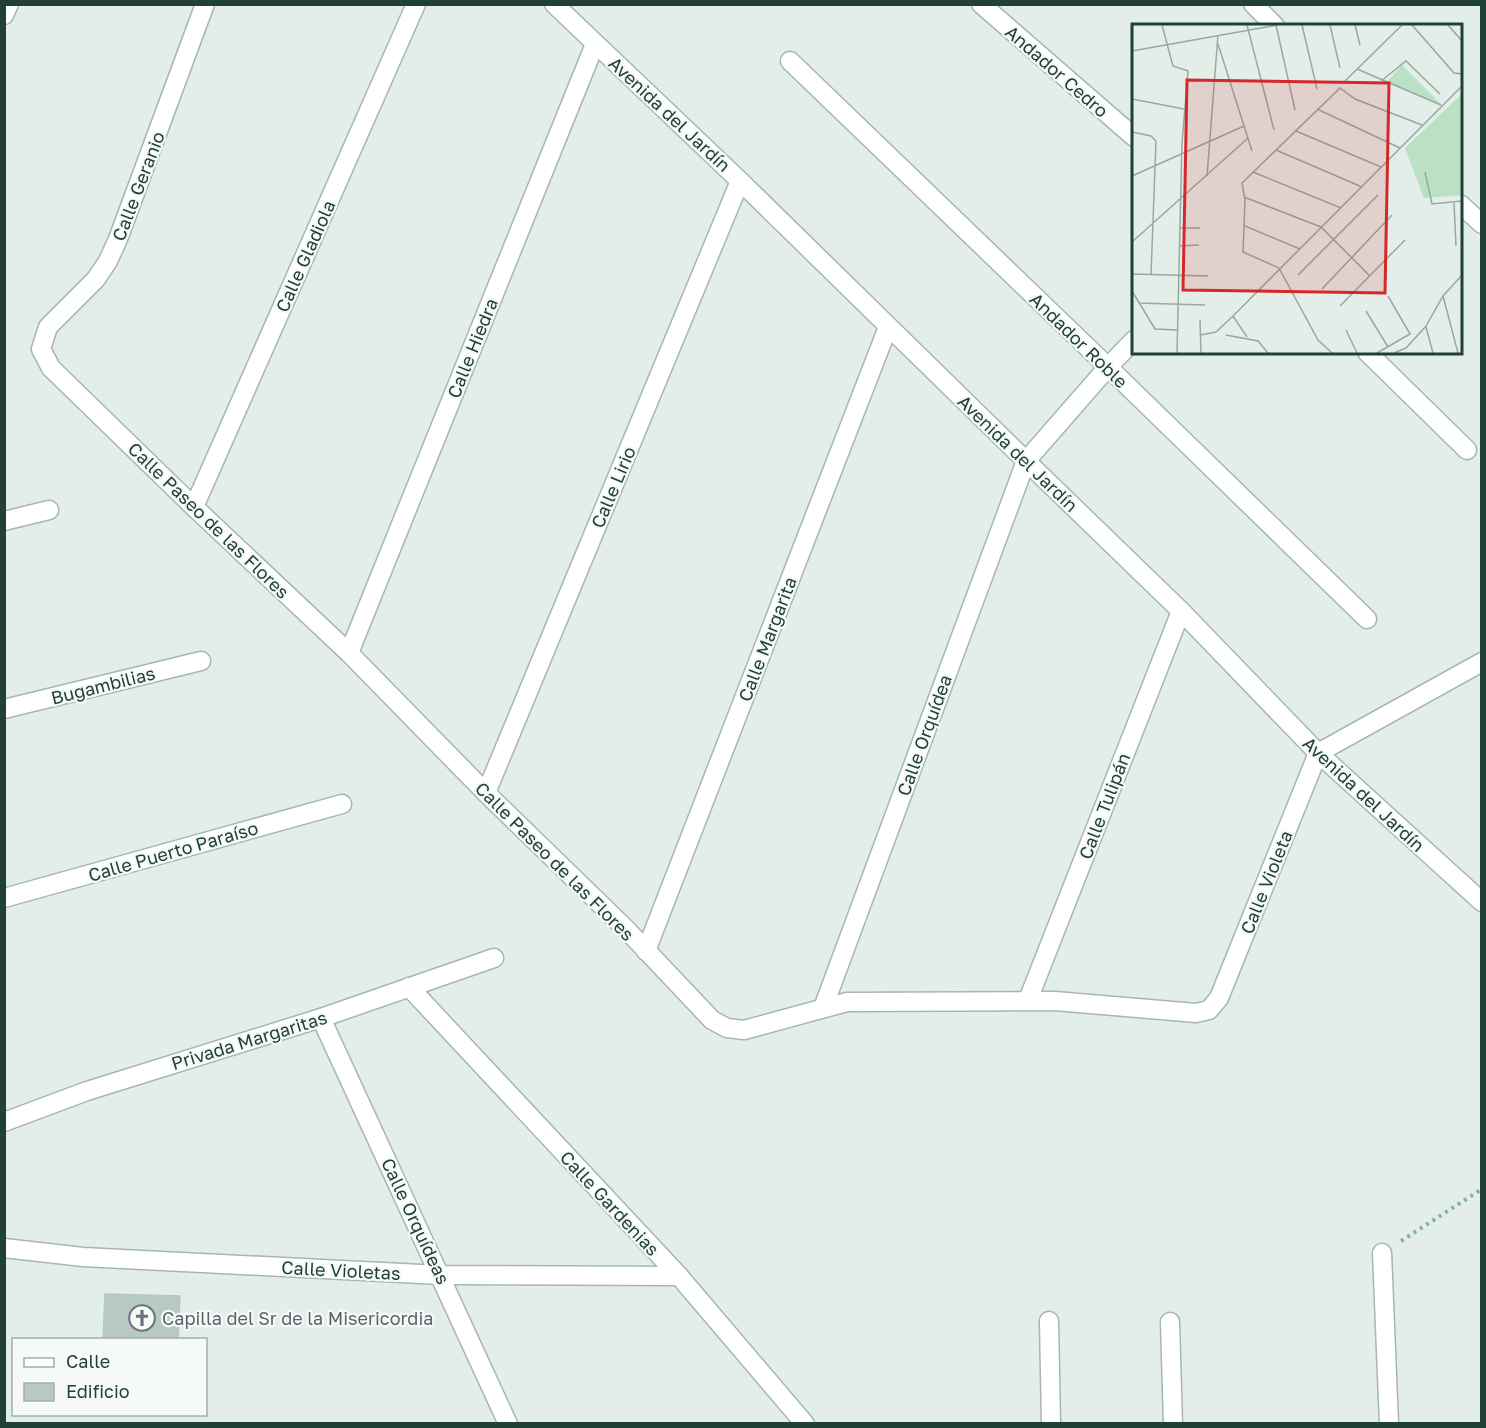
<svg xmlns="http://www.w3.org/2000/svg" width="1486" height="1428" viewBox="0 0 1486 1428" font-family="'Golos Text',sans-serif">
<rect width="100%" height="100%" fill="#e3eee9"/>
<polygon fill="#b8c9c2" stroke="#b5c8c0" stroke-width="1.5" points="105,1294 180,1296 178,1340 103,1340"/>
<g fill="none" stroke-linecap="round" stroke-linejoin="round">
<g stroke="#a5b7b0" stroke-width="21">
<g id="minor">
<polyline points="205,4 118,239 108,261 96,279 48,327 41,349 51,368 194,507 349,653 486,793 626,929 712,1020 727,1028 744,1030 847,1002 1055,1001 1196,1013 1209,1010 1219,998 1318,753 1482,662"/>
<polyline points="554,4 740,181 1026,461 1181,611 1318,753 1482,902"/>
<polyline points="981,4 1134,137"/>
<polyline points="1253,4 1275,26"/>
<polyline points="4,15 9,4"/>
<polyline points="790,61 1108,367 1367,619"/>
<polyline points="1460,204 1482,224"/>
<polyline points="1367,352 1467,450"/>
<polyline points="194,507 416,4"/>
<polyline points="4,521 49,510"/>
<polyline points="349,653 595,44"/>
<polyline points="4,709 201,661"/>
<polyline points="486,793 740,181"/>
<polyline points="4,898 342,804"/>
<polyline points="646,951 888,327"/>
<polyline points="409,987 679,1276 805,1424"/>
<polyline points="1028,1000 1181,611"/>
<polyline points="823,1008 1026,461 1108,367 1134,340"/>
<polyline points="321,1018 508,1424"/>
<polyline points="4,1122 87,1091 321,1018 494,958"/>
<polyline points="4,1248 83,1257 441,1275 679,1276"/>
<polyline points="1382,1253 1389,1424"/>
<polyline points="1049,1321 1051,1424"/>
<polyline points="1170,1322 1173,1424"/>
</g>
</g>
<polyline stroke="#82b4a3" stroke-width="4" stroke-dasharray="3 4.5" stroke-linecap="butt" points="1401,1241 1482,1189"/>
<use href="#minor" stroke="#fff" stroke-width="18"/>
</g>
<defs>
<g id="church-ring" transform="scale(1.35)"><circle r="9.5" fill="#f5faf7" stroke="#6b7280" stroke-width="1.5"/><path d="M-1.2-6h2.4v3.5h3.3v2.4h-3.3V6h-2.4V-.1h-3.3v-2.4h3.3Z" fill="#6b7280"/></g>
</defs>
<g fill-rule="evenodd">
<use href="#church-ring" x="142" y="1318"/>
</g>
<g text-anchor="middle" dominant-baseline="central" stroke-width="4.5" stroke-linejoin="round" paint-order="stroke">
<g font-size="18" fill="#214138" stroke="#f5faf7">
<text transform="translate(1057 71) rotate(41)">Andador Cedro</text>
<text transform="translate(670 114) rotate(43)">Avenida del Jardín</text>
<text transform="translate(138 186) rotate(-69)">Calle Geranio</text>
<text transform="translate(305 256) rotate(-66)">Calle Gladiola</text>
<text transform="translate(1079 340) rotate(44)">Andador Roble</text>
<text transform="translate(472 348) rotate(-68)">Calle Hiedra</text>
<text transform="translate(1018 453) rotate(44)">Avenida del Jardín</text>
<text transform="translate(613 487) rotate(-67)">Calle Lirio</text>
<text transform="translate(209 520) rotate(44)">Calle Paseo de las Flores</text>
<text transform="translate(767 639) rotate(-69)">Calle Margarita</text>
<text transform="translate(103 685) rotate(-14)">Bugambilias</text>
<text transform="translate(924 735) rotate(-70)">Calle Orquídea</text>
<text transform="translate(1364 794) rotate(43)">Avenida del Jardín</text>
<text transform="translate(1104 806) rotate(-69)">Calle Tulipán</text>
<text transform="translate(173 851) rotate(-16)">Calle Puerto Paraíso</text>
<text transform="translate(555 861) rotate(45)">Calle Paseo de las Flores</text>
<text transform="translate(1266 882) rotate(-68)">Calle Violeta</text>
<text transform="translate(249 1040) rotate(-17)">Privada Margaritas</text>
<text transform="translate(610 1203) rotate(47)">Calle Gardenias</text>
<text transform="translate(416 1221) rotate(65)">Calle Orquídeas</text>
<text transform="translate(341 1270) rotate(3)">Calle Violetas</text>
</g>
<g font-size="18" fill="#5b616d" stroke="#f5faf7" text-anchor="start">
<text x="162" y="1318">Capilla del Sr de la Misericordia</text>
</g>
</g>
<g transform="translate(1132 24)">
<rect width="330" height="330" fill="#e3eee9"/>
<path d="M270 41 309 80 255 58ZM330 70V171L292 174 273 124Z" fill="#bbe1c5"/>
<path fill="none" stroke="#95a9a2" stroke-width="1.5" d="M30 1 41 42 56 47 50 119 45 329M115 1 142 106M144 1 163 86M170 1 185 65M198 1 208 44M223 1 228 21M280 1 322 49 330 50M316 1 330 17M86 20 120 127M0 27 145 1M225 45 309 81M213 57 270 1M249 57 274 37 308 70M0 75 52 85M185 85 268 124M164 107 249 143M0 108 19 112 24 117 19 251M144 126 230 163M121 148 209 184M293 148 300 180 330 177M0 152 112 102M75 152 86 11M112 173 189 203 238 252M322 179 324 222M113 202 168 225M47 204H68M0 218 116 114M47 222 67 221M0 250 76 252M166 251 246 171M190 265 260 191M0 267 23 305 45 306M311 272 326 329M6 279 73 281M208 282 273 216M234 287 256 323M101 292 115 313M68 296 69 329M294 303 301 329M214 306 225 329M68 311 84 308 101 292 330 62M94 311 126 317 136 329M200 329 186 316 147 244 111 228 113 176 110 159 208 64 223 75 290 101M245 329 278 310 256 272M262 329 274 324 294 302 311 272 330 251"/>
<path fill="#d62828" fill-opacity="0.15" stroke="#d62828" stroke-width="3" d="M55 56 257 59 253 269 51 266Z"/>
<rect width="330" height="330" fill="none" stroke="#214138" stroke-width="3"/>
</g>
<rect width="1486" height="1428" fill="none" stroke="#214138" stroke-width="12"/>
<rect x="12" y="1338" width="195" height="78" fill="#f5faf7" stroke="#a0b0ab" stroke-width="1.5"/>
<rect x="24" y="1358" width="30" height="9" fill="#ffffff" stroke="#a0b0ab" stroke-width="1.5"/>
<text x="66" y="1368" font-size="18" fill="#214138">Calle</text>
<rect x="24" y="1383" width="30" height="18" fill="#b8c9c2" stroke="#a0b0ab" stroke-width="1.5"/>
<text x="66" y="1398" font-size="18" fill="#214138">Edificio</text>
</svg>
